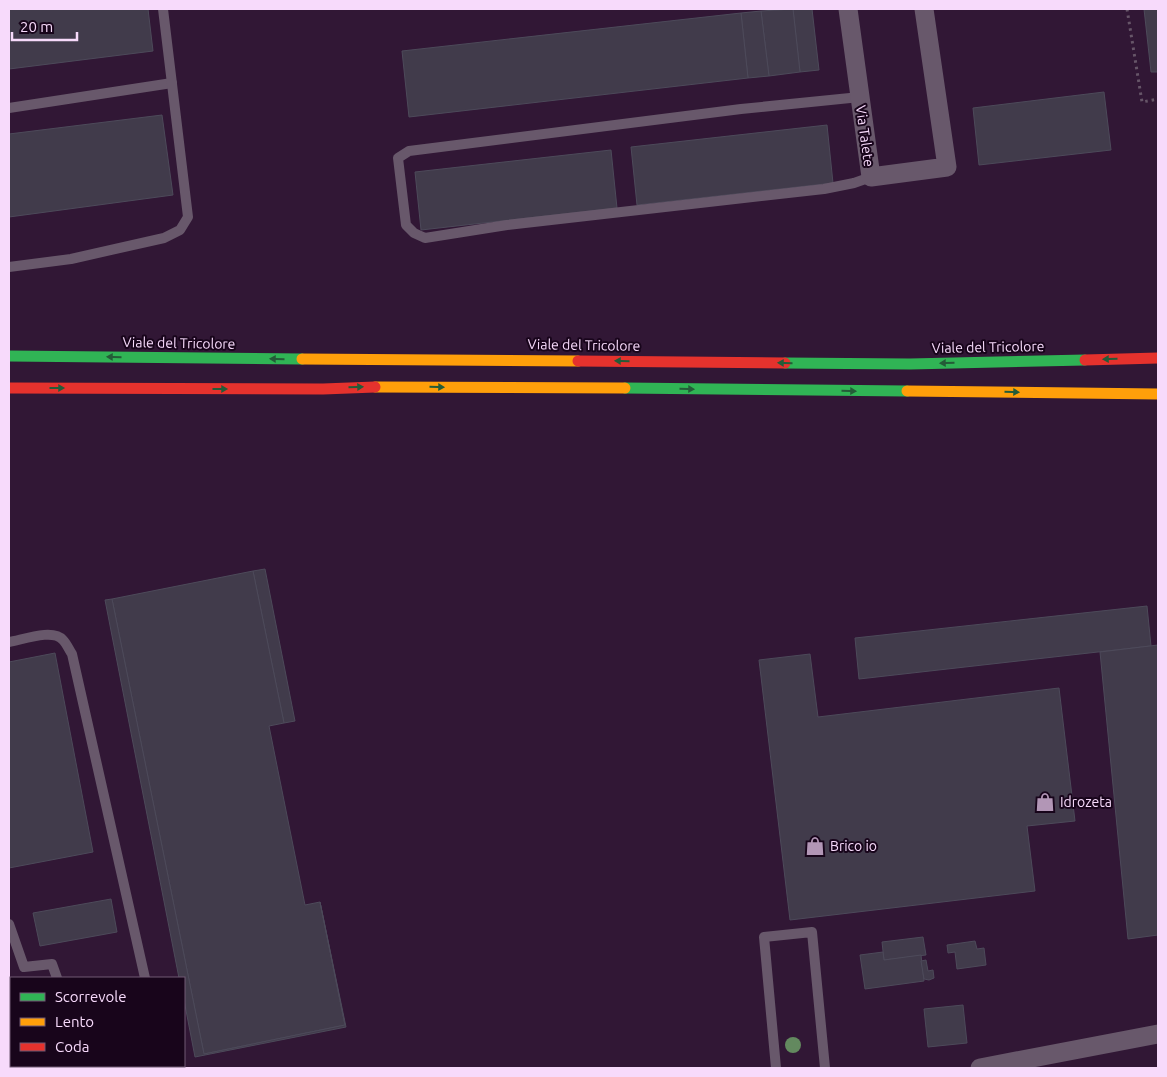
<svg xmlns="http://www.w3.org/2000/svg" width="1167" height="1077" viewBox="0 0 1167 1077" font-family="Ubuntu,sans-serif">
<rect width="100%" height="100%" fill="#311735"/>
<g fill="#413b4b" stroke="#4d4a5a">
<polygon points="9,9 148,9 153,51 9,69"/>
<polygon points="793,9 812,9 819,70 800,72"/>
<polygon points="793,9 800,72 769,76 761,11"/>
<polygon points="1144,9 1158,9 1158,72 1151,72"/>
<polygon points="761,11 769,76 748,78 741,13"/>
<polygon points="741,13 748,78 409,117 402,51"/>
<polygon points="1104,92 1111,150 979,165 973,108"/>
<polygon points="162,115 173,195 9,217 9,134"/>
<polygon points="827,125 833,183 637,205 631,147"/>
<polygon points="611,150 617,208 421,230 415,172"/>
<polygon points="265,569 295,721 284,723 253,571"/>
<polygon points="253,571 284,723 269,726 305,905 320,902 345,1025 204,1054 112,599"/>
<polygon points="112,599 204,1054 345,1025 320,902 346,1027 195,1057 184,1000 184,978 179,978 105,600"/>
<polygon points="1147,606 1151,646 859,679 855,638"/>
<polygon points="1158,645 1158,935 1128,939 1100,652"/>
<polygon points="55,653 93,852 9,868 9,662"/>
<polygon points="810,654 818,717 1059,688 1075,821 1027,826 1035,891 790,920 759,660"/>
<polygon points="111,899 117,932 40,946 33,913"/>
<polygon points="923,937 926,955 884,960 882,942"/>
<polygon points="975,941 977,949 984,948 986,965 957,969 955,952 948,953 947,945"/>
<polygon points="883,952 884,960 921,955 924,981 865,989 860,955"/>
<polygon points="926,960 928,971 933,970 934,978 929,980 924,979 921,961"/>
<polygon points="9,996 11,996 11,1046 9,1034"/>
<polygon points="963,1005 967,1043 928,1047 924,1009"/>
<polygon points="95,1066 146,1066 147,1068 95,1068"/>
</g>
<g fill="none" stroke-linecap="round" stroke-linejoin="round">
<polyline stroke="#665568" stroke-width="3" stroke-dasharray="2.5 4" stroke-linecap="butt" points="1127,9 1142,102 1158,99"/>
<g stroke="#68586b" stroke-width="10">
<polyline points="860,97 741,109 409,151 398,158 406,225 414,233 425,238 507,225 824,189 854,183 871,177"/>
<polyline points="9,108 172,83"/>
<polyline points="9,267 71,259 164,238 180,230 188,217 163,9"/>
<path d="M9 642C22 640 53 628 63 640 67 644 69 650 72 654L145 978"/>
<polyline points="9,924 24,967 52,964 57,978"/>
<polyline points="76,1066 77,1068"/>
<polyline points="161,1066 162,1068"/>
<polyline points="776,1068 764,937 812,932 825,1068"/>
</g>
<g stroke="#68586b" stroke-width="19">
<polyline points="848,9 871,177 947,167 924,9"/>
<polyline points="980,1068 1158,1034"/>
</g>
<g stroke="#30b455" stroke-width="11">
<polyline points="9,356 302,359"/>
<polyline points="785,363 910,364 1085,360"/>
<polyline points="625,388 907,391"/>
</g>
<g stroke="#ff9f0a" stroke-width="11">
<polyline points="302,359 578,361"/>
<polyline points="375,387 625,388"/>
<polyline points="907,391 1158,394"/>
</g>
<g stroke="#e5322d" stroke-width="11">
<polyline points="1085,360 1158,358"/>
<polyline points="578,361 785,363"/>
<polyline points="9,388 323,389 375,387"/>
</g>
</g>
<circle fill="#63895f" cx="793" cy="1045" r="8"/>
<defs><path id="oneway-solid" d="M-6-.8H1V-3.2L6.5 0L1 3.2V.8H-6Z" transform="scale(1.25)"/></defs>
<g fill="#245c38">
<use href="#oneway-solid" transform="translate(114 357) rotate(-179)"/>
<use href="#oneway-solid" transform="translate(277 359) rotate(-179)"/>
<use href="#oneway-solid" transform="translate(1110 359) rotate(179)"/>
<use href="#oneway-solid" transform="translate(622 361) rotate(-179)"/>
<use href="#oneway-solid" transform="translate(785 363) rotate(-179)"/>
<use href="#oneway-solid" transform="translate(947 363) rotate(179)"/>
<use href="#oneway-solid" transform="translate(356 387) rotate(-2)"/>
<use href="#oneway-solid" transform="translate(437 387) rotate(1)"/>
<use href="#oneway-solid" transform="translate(57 388)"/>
<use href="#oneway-solid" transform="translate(220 389)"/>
<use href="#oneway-solid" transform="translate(687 389) rotate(1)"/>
<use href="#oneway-solid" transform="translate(849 391) rotate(1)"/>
<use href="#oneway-solid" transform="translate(1012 392) rotate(1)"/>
</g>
<defs>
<g id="shop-bare" transform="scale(1.5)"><path d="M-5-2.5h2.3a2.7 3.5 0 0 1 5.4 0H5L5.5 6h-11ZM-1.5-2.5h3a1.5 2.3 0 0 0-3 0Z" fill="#b296b6" stroke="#18051b" stroke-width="2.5" paint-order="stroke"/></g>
</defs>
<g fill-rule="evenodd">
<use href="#shop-bare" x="1045" y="802"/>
<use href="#shop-bare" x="815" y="846"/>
</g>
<g text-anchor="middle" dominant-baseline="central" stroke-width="4" stroke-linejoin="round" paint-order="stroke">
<g font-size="14" fill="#f7dafb" stroke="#18051b">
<text transform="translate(865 136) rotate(82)">Via Talete</text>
<text transform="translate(179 343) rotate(1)">Viale del Tricolore</text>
<text transform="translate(584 345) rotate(1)">Viale del Tricolore</text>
<text transform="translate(988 347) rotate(-1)">Viale del Tricolore</text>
</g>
<g font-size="14" fill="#f7dafb" stroke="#18051b" text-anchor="start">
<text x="1060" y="802">Idrozeta</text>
<text x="830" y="846">Brico io</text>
</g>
</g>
<rect width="1167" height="1077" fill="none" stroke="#f7dafb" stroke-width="20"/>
<rect x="10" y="977" width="175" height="90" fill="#18051b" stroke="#715a75"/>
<rect x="20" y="993" width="25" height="8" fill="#30b455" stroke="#715a75"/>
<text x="55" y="1002" font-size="15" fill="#f7dafb">Scorrevole</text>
<rect x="20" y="1018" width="25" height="8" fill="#ff9f0a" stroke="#715a75"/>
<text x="55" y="1027" font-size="15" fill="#f7dafb">Lento</text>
<rect x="20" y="1043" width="25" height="8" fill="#e5322d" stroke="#715a75"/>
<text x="55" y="1052" font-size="15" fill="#f7dafb">Coda</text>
<path d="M12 32v8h65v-8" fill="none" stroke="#f7dafb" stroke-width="2.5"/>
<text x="20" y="32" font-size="15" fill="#f7dafb" stroke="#18051b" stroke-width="4" paint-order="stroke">20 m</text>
</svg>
